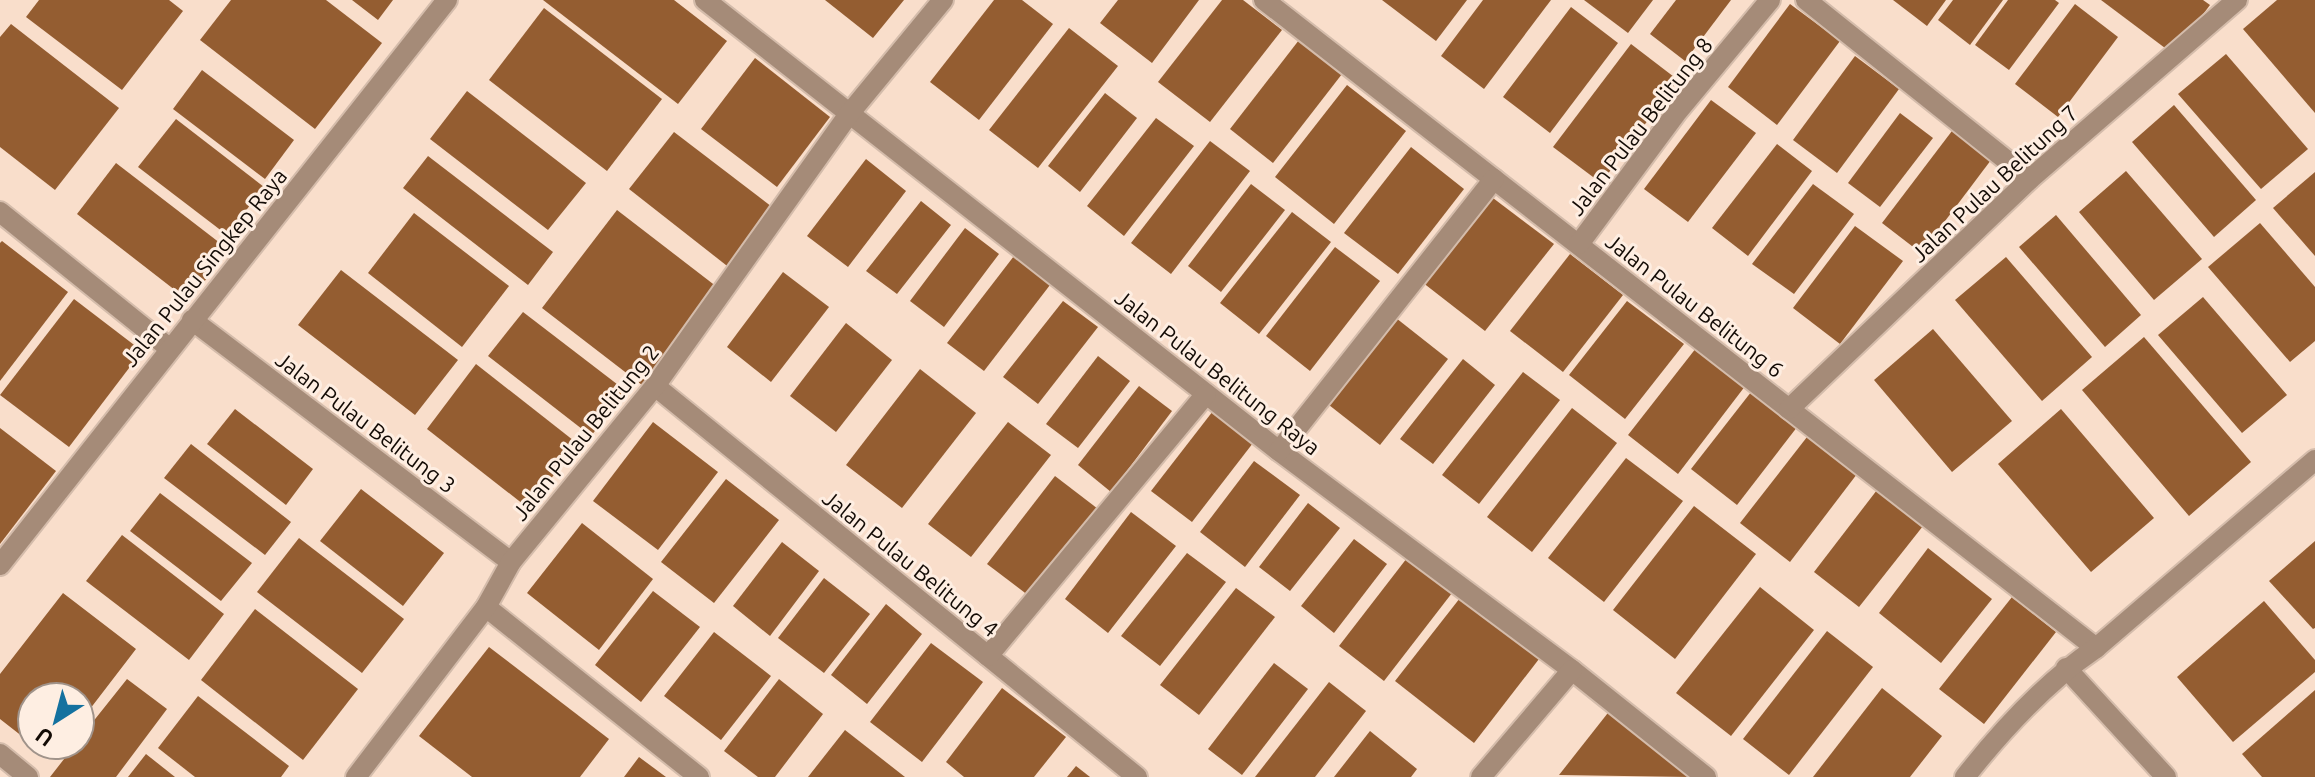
<svg xmlns="http://www.w3.org/2000/svg" width="2315" height="777" viewBox="0 0 2315 777" font-family="Ubuntu,sans-serif">
<rect width="100%" height="100%" fill="#f9decb"/>
<g fill="#945d31">
<polygon points="39,0 169,0 183,11 122,90 26,17"/>
<polygon points="231,0 326,0 382,43 315,129 200,40"/>
<polygon points="352,0 393,0 378,20"/>
<polygon points="543,0 674,0 727,41 678,104"/>
<polygon points="825,0 904,0 873,38"/>
<polygon points="994,0 1022,0 1053,24 979,120 930,82"/>
<polygon points="1118,0 1199,0 1152,63 1100,23"/>
<polygon points="1222,0 1243,0 1282,30 1210,122 1158,82"/>
<polygon points="1382,0 1467,0 1436,41"/>
<polygon points="1483,0 1551,0 1484,89 1441,56"/>
<polygon points="1584,0 1653,0 1628,33"/>
<polygon points="1676,0 1731,0 1685,61 1650,34"/>
<polygon points="1893,0 1946,0 1927,26"/>
<polygon points="1953,0 2003,0 1970,45 1938,20"/>
<polygon points="2008,0 2055,0 2059,3 2009,70 1975,45"/>
<polygon points="2101,0 2203,0 2210,5 2173,54"/>
<polygon points="2277,0 2315,0 2315,113 2243,29"/>
<polygon points="1790,4 1840,41 1777,125 1728,87"/>
<polygon points="2075,4 2118,37 2058,117 2015,84"/>
<polygon points="1571,7 1618,43 1550,133 1503,97"/>
<polygon points="544,8 662,99 607,171 489,80"/>
<polygon points="11,24 119,108 55,190 0,147 0,37"/>
<polygon points="1069,28 1118,66 1038,168 989,130"/>
<polygon points="1299,40 1342,74 1273,163 1230,129"/>
<polygon points="1631,44 1678,80 1601,183 1553,147"/>
<polygon points="2226,54 2308,149 2261,189 2178,94"/>
<polygon points="1855,56 1899,89 1837,173 1793,140"/>
<polygon points="755,58 830,117 777,187 701,129"/>
<polygon points="202,70 294,140 265,179 173,109"/>
<polygon points="1347,85 1406,131 1334,224 1275,177"/>
<polygon points="467,91 586,183 548,230 430,139"/>
<polygon points="1105,93 1137,118 1080,192 1048,166"/>
<polygon points="1711,100 1756,133 1688,222 1644,189"/>
<polygon points="2174,105 2256,200 2214,237 2132,142"/>
<polygon points="1900,113 1933,138 1880,207 1848,183"/>
<polygon points="1156,118 1194,146 1124,236 1087,206"/>
<polygon points="176,119 264,187 227,235 138,167"/>
<polygon points="1955,127 1994,156 1921,253 1882,223"/>
<polygon points="674,132 776,210 731,269 629,189"/>
<polygon points="1210,141 1250,171 1171,274 1131,243"/>
<polygon points="1777,144 1812,171 1748,256 1712,228"/>
<polygon points="1411,147 1464,189 1398,274 1344,233"/>
<polygon points="428,156 553,252 528,285 403,188"/>
<polygon points="866,159 906,191 848,267 807,236"/>
<polygon points="116,163 229,250 189,301 77,214"/>
<polygon points="2126,171 2202,259 2154,300 2079,212"/>
<polygon points="2315,172 2315,256 2273,208"/>
<polygon points="1251,184 1285,210 1221,292 1188,266"/>
<polygon points="1813,184 1854,214 1794,294 1752,264"/>
<polygon points="1489,195 1554,244 1485,331 1422,282"/>
<polygon points="921,201 951,225 897,294 866,271"/>
<polygon points="617,210 717,287 642,385 542,308"/>
<polygon points="1292,212 1331,242 1259,334 1220,303"/>
<polygon points="414,213 509,286 462,347 368,273"/>
<polygon points="2056,215 2141,315 2105,347 2019,247"/>
<polygon points="2260,223 2315,287 2315,341 2290,362 2208,267"/>
<polygon points="1855,226 1903,261 1840,344 1793,308"/>
<polygon points="965,228 999,254 944,327 910,301"/>
<polygon points="2,241 68,292 0,381 0,243"/>
<polygon points="1335,247 1380,281 1310,371 1266,336"/>
<polygon points="1570,254 1623,295 1563,372 1510,331"/>
<polygon points="1014,256 1050,285 984,371 947,343"/>
<polygon points="2006,257 2092,357 2042,401 1955,300"/>
<polygon points="341,270 458,360 415,415 298,325"/>
<polygon points="783,272 829,307 771,382 727,347"/>
<polygon points="2203,297 2287,395 2242,433 2158,335"/>
<polygon points="74,299 142,351 69,447 0,395"/>
<polygon points="1063,301 1098,327 1038,404 1003,377"/>
<polygon points="1627,301 1684,344 1625,419 1569,375"/>
<polygon points="523,312 626,391 591,436 488,356"/>
<polygon points="1396,318 1448,359 1380,445 1329,405"/>
<polygon points="846,323 892,360 836,432 790,396"/>
<polygon points="1933,329 2012,421 1952,472 1874,380"/>
<polygon points="2144,337 2251,462 2189,516 2082,390"/>
<polygon points="1700,343 1749,381 1678,474 1628,435"/>
<polygon points="1098,356 1130,381 1078,448 1046,424"/>
<polygon points="1463,359 1495,385 1433,464 1400,439"/>
<polygon points="476,364 578,444 528,508 427,429"/>
<polygon points="920,369 976,413 902,508 846,465"/>
<polygon points="1523,372 1560,400 1479,504 1442,475"/>
<polygon points="1139,386 1172,411 1111,492 1078,465"/>
<polygon points="1755,387 1801,422 1737,505 1691,469"/>
<polygon points="1572,408 1617,443 1532,552 1487,517"/>
<polygon points="235,409 313,469 286,505 207,444"/>
<polygon points="2061,409 2154,518 2091,572 1998,464"/>
<polygon points="1213,411 1253,443 1192,522 1151,491"/>
<polygon points="653,422 718,472 658,550 593,501"/>
<polygon points="1008,422 1051,455 971,557 928,524"/>
<polygon points="0,428 56,471 0,544"/>
<polygon points="1807,437 1857,474 1790,562 1740,523"/>
<polygon points="191,444 291,522 265,555 164,478"/>
<polygon points="1626,458 1683,501 1604,602 1548,558"/>
<polygon points="1254,461 1300,495 1245,567 1200,532"/>
<polygon points="1055,476 1102,512 1033,599 987,564"/>
<polygon points="726,479 779,520 714,603 661,562"/>
<polygon points="361,489 444,553 403,606 320,541"/>
<polygon points="1877,490 1923,526 1859,607 1814,572"/>
<polygon points="160,493 252,563 221,601 130,531"/>
<polygon points="1308,503 1340,528 1290,591 1259,567"/>
<polygon points="1694,506 1756,554 1675,659 1613,610"/>
<polygon points="1131,512 1176,546 1108,633 1065,599"/>
<polygon points="582,523 653,579 599,650 527,593"/>
<polygon points="122,535 224,614 189,660 86,581"/>
<polygon points="299,538 404,619 362,673 257,592"/>
<polygon points="1354,539 1387,564 1334,633 1301,606"/>
<polygon points="2315,541 2315,628 2313,629 2269,581"/>
<polygon points="782,542 819,571 770,636 733,606"/>
<polygon points="1928,548 1992,599 1941,663 1879,613"/>
<polygon points="1187,553 1226,582 1160,666 1121,636"/>
<polygon points="1407,558 1452,593 1384,681 1339,646"/>
<polygon points="824,578 870,614 824,673 778,638"/>
<polygon points="1760,587 1814,630 1731,736 1676,693"/>
<polygon points="1236,588 1275,617 1199,715 1160,685"/>
<polygon points="653,591 700,627 641,702 595,665"/>
<polygon points="63,593 136,649 80,722 80,697 32,697 32,744 0,719 0,674"/>
<polygon points="2012,597 2056,632 1984,724 1939,689"/>
<polygon points="1460,598 1539,659 1474,743 1395,681"/>
<polygon points="2264,601 2315,660 2315,672 2233,742 2177,677"/>
<polygon points="886,604 922,634 867,704 831,675"/>
<polygon points="255,609 358,689 303,760 201,680"/>
<polygon points="1827,631 1873,667 1789,775 1743,739"/>
<polygon points="714,632 771,676 721,740 664,696"/>
<polygon points="931,643 983,682 922,762 870,722"/>
<polygon points="489,647 609,739 580,777 472,777 419,736"/>
<polygon points="1274,663 1308,689 1242,775 1208,749"/>
<polygon points="127,679 167,709 116,777 50,777 75,745 80,745 80,738"/>
<polygon points="779,679 823,714 775,777 758,777 724,751"/>
<polygon points="1329,682 1366,711 1315,777 1255,777"/>
<polygon points="1002,688 1066,737 1034,777 964,777 946,762"/>
<polygon points="1882,688 1942,736 1910,777 1813,777"/>
<polygon points="2315,690 2315,777 2262,777 2242,754"/>
<polygon points="198,696 289,766 281,777 195,777 158,748"/>
<polygon points="1611,709 1692,772 1689,777 1559,775"/>
<polygon points="845,730 905,777 808,777"/>
<polygon points="1370,731 1417,769 1411,777 1334,777"/>
<polygon points="33,745 62,745 51,759"/>
<polygon points="146,754 175,777 128,777"/>
<polygon points="639,757 666,777 624,777"/>
<polygon points="1076,766 1090,777 1067,777"/>
</g>
<g fill="none" stroke-linecap="round" stroke-linejoin="round">
<g stroke="#d4bcab" stroke-width="24">
<g id="street">
<polyline points="705,0 1279,451 1572,670 1706,777"/>
<polyline points="1264,0 2096,648"/>
<polyline points="1806,0 2030,179"/>
<polyline points="0,212 169,348"/>
<polyline points="1579,244 1677,112 1770,0"/>
<polyline points="192,320 511,562"/>
<polyline points="655,386 1137,777"/>
<polyline points="1789,409 2030,179 2237,0"/>
<polyline points="1279,451 1494,179"/>
<polyline points="0,565 447,0"/>
<polyline points="486,607 699,777"/>
<polyline points="988,656 1206,394"/>
<polyline points="2066,668 2166,777"/>
<polyline points="0,754 28,777"/>
<polyline points="356,777 486,607 511,562 655,386 849,114 943,0"/>
<polyline points="1481,777 1572,670"/>
<path d="M1965 777C2002 730 2046 682 2096 648L2315 460"/>
</g>
</g>
<use href="#street" stroke="#a58b78" stroke-width="20"/>
</g>
<g text-anchor="middle" dominant-baseline="central" stroke-width="6" stroke-linejoin="round" paint-order="stroke">
<g font-size="22" fill="#130b05" stroke="#feeee2">
<text transform="translate(1640 126) rotate(-52)">Jalan Pulau Belitung 8</text>
<text transform="translate(1994 183) rotate(-43)">Jalan Pulau Belitung 7</text>
<text transform="translate(204 267) rotate(-51)">Jalan Pulau Singkep Raya</text>
<text transform="translate(1695 305) rotate(38)">Jalan Pulau Belitung 6</text>
<text transform="translate(1218 372) rotate(38)">Jalan Pulau Belitung Raya</text>
<text transform="translate(366 422) rotate(37)">Jalan Pulau Belitung 3</text>
<text transform="translate(585 432) rotate(-51)">Jalan Pulau Belitung 2</text>
<text transform="translate(911 563) rotate(39)">Jalan Pulau Belitung 4</text>
</g>
</g>
<g transform="translate(56 721) rotate(216)"><circle r="38" fill="#feeee2" stroke="#a0938a" stroke-width="2"/>
<path d="M0-6L14 30L0 20L-14 30Z" fill="#14719f"/>
<text y="-12" font-size="22" font-weight="bold" text-anchor="middle" fill="#130b05">U</text>
</g>
</svg>
